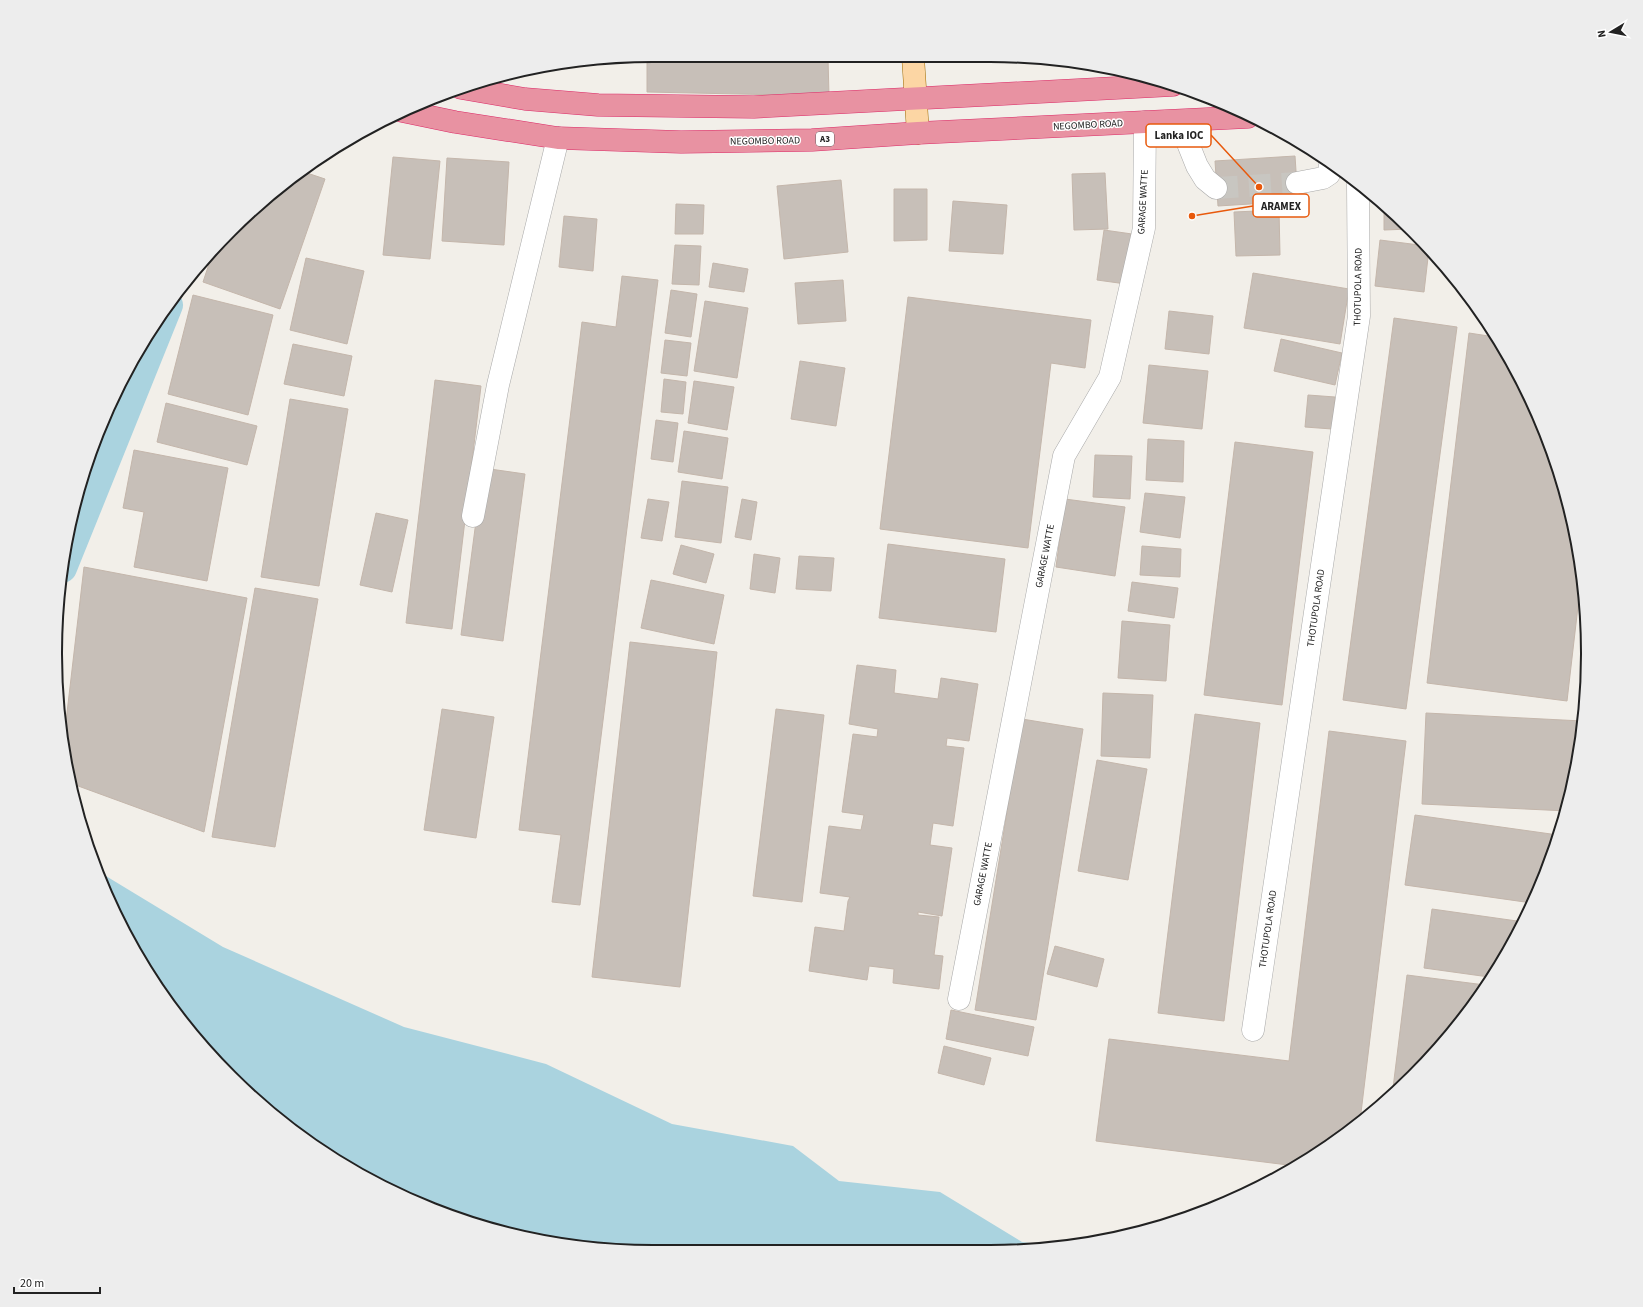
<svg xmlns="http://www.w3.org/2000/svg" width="1643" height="1307" viewBox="0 0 1643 1307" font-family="'Source Sans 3',sans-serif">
<rect width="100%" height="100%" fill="#f2efe9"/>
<polygon fill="#aad3df" points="96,870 223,947 404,1027 546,1064 672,1124 793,1146 839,1181 940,1192 1022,1242 1055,1246 1029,1251 653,1252 537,1241 424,1206 354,1172 289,1128 204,1048 135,953 100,882"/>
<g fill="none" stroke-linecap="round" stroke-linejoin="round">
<polyline stroke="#aad3df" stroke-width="30" points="62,568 168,305"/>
</g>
<g fill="#c7bfb8" stroke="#c4b6ab">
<polygon points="828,58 829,96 647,92 647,59"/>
<polygon points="1295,156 1298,201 1218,206 1215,161"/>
<polygon points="393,157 440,161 430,259 383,255"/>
<polygon points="447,158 509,162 504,245 442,241"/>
<polygon points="301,171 325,179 280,309 203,282 214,249 230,230 289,179"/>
<polygon points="1105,173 1108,229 1074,230 1072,174"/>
<polygon points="841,180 848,252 784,259 777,186"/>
<polygon points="894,189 927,189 927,240 894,241"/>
<polygon points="953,201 1007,205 1003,254 949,251"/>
<polygon points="676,204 704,205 703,234 675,234"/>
<polygon points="1384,204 1410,229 1384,230"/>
<polygon points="1279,210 1280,255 1236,256 1234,212"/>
<polygon points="564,216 597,219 593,271 559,267"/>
<polygon points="1104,230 1132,234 1126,284 1097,280"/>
<polygon points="1380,240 1427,246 1429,249 1424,292 1375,286"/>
<polygon points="675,245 701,246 699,285 672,284"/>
<polygon points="306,258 364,271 347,344 290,330"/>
<polygon points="713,263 748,269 744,292 709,287"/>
<polygon points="1253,273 1349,289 1340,344 1244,328"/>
<polygon points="622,276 658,280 580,905 552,902 561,835 519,830 582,322 616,327"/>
<polygon points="843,280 846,321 798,324 795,283"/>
<polygon points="671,290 697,294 691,337 665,333"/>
<polygon points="193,295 273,315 248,415 168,394"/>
<polygon points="908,297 1091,320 1085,368 1051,363 1028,548 880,529"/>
<polygon points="705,301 748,308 737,378 694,371"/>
<polygon points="1169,311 1213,316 1209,354 1165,349"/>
<polygon points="1394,318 1457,327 1406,709 1343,700"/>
<polygon points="1469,333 1495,337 1508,354 1556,461 1582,572 1567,701 1427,683"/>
<polygon points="1281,339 1342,353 1335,385 1274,371"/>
<polygon points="665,340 691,343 687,376 661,373"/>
<polygon points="293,344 352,356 344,396 284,384"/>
<polygon points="800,361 845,368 836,426 791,419"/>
<polygon points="1149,365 1208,371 1202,429 1143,423"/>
<polygon points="664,379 686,382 683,414 661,412"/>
<polygon points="435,380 481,386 452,629 406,623"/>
<polygon points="694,381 734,387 727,430 688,423"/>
<polygon points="1308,395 1335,397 1332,429 1305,427"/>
<polygon points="290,399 348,409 319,586 261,577"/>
<polygon points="166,403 257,426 247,465 157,442"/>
<polygon points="656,420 678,423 673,462 651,459"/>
<polygon points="684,431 728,438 722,479 678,472"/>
<polygon points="1148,439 1184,441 1183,482 1146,480"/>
<polygon points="1235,442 1313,452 1282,705 1204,695"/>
<polygon points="134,450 228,468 207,581 134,567 144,512 123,508"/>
<polygon points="1095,455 1132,456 1130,499 1093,497"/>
<polygon points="483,468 525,474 503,641 461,635"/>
<polygon points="682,481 728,487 721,543 675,537"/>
<polygon points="1145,493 1185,497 1180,538 1140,532"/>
<polygon points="648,499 669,502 662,541 641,538"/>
<polygon points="742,499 757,502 751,540 735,537"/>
<polygon points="1065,499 1125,507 1115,576 1056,567"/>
<polygon points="376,513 408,520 392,592 360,585"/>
<polygon points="888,544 1005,559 996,632 879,618"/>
<polygon points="681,545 714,554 706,583 673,574"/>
<polygon points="1142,546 1181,549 1180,577 1140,575"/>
<polygon points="754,554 780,558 775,593 750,589"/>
<polygon points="799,556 834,558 831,591 796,589"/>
<polygon points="84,567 247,598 204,832 70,783 63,747"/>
<polygon points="651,580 724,595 714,644 641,628"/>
<polygon points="1132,582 1178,588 1174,618 1128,611"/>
<polygon points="255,588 318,599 275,847 212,837"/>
<polygon points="1122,621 1170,625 1166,681 1118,678"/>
<polygon points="630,642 717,652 680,987 592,977"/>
<polygon points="857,665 896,670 894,693 938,699 941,678 978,684 969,741 947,738 946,746 964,748 953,826 933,823 930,845 952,848 942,916 918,912 918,915 939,917 934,955 943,956 939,989 893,983 894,969 869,966 867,980 809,971 815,927 844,931 848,901 850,897 820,893 829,826 861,830 864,815 842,812 853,734 877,737 878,729 849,724"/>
<polygon points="1103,693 1153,695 1150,758 1101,756"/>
<polygon points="442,709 494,717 476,838 424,830"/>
<polygon points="776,709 824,715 802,902 753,896"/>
<polygon points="1426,713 1582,721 1567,811 1422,804"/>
<polygon points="1195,714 1260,723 1224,1021 1158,1013"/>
<polygon points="1022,719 1083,729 1036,1020 975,1010"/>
<polygon points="1329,731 1406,741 1360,1121 1296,1166 1096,1141 1109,1039 1289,1061"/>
<polygon points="1097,760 1147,769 1128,880 1078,871"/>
<polygon points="1415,815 1558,835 1532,903 1405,885"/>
<polygon points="1432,909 1524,922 1489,977 1424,968"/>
<polygon points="1055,946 1104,959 1097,987 1047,974"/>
<polygon points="1407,975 1485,985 1464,1018 1392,1096"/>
<polygon points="951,1010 1034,1027 1028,1056 946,1039"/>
<polygon points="944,1046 991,1058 984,1085 938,1073"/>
</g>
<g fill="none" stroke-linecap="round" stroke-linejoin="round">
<polyline stroke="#c8c6c1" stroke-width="22" stroke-dasharray="22 11" stroke-linecap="butt" points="1216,188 1297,183"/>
<g stroke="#a9a9a9" stroke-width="23">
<g id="minor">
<polyline points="1179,121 1197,166 1205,179 1216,188"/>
<polyline points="1297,183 1323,178 1329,174 1330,165"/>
<polyline points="473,516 498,385 558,138"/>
<polyline points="959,999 1064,456 1110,377 1144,228 1145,122"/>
<polyline points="1253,1030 1359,316 1358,185"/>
</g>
</g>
<g stroke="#a06b00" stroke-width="23">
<polyline id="major" points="913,57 918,133"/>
</g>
<g stroke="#dc2a67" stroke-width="23">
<g id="highway">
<polyline points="461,88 525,99 598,105 754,107 1173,85"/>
<polyline points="402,111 455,122 558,138 681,142 812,140 918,133 1248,117"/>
</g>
</g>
<use href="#minor" stroke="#fff" stroke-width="22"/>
<use href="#major" stroke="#fcd6a4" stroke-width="22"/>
<use href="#highway" stroke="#e892a2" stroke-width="22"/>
</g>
<g text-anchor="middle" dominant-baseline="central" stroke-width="3" stroke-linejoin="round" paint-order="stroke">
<rect fill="#fff" stroke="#646464" stroke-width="1" x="816" y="132" width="18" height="14" rx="3"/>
<g font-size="9" font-weight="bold" fill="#222">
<text x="825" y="139">A3</text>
</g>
<g font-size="10" fill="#222" stroke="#fff">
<text transform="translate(1088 125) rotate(-3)">NEGOMBO ROAD</text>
<text transform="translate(765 141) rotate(-1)">NEGOMBO ROAD</text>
<text transform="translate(1143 202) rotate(-87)">GARAGE WATTE</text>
<text transform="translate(1358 287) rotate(-89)">THOTUPOLA ROAD</text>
<text transform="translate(1045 556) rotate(-79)">GARAGE WATTE</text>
<text transform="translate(1316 608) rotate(-82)">THOTUPOLA ROAD</text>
<text transform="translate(983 874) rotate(-79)">GARAGE WATTE</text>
<text transform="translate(1268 929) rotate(-82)">THOTUPOLA ROAD</text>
</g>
</g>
<path d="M0 0H1643V1307H0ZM653 62H990A591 591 0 0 1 1581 653V654A591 591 0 0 1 990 1245H653A591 591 0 0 1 62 654V653A591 591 0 0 1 653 62Z" fill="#ededed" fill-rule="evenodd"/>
<path fill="none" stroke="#222" stroke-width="2" d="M653 62H990A591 591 0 0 1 1581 653V654A591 591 0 0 1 990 1245H653A591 591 0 0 1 62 654V653A591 591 0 0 1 653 62Z"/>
<path fill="none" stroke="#e8590c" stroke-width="1.5" d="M1259 187L1211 135M1192 216L1253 206"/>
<g fill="#e8590c" stroke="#fff" stroke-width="1.5">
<circle cx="1259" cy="187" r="4"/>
<circle cx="1192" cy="216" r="4"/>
</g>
<g fill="#fff" stroke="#e8590c" stroke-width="1.5">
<rect x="1146" y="124" width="65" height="23" rx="4"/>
<rect x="1253" y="194" width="56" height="23" rx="4"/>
</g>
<g font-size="11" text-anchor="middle" font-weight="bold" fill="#222">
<text x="1179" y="139">Lanka IOC</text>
<text x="1281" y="210">ARAMEX</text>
</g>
<g transform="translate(1611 32) rotate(260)" stroke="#ffffff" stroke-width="3" paint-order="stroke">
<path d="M0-3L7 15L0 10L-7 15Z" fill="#222222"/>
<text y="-6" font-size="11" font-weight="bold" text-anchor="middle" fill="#222222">N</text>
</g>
<path d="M14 1287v6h86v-6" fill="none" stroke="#222222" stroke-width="2"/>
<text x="20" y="1287" font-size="12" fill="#222222" stroke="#ffffff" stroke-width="3" paint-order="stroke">20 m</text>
</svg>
